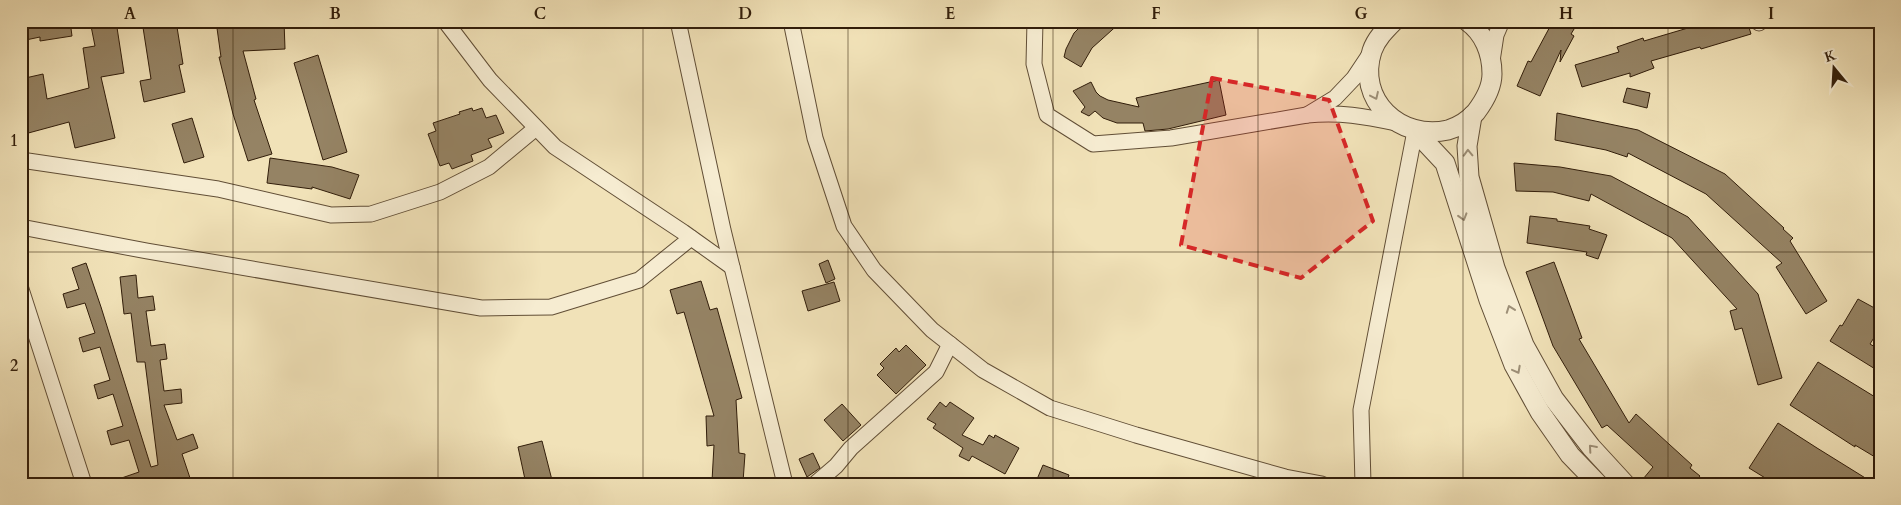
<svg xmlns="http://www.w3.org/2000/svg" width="1901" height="505" viewBox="0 0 1901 505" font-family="Cardo,serif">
<rect width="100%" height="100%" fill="#f1e2b8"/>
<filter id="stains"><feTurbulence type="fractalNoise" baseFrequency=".004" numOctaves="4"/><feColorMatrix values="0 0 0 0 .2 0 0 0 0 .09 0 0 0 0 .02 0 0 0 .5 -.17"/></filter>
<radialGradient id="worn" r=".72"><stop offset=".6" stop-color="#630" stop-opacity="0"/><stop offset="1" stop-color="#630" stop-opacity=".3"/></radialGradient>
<g fill="#958364" stroke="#311d0a">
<polygon points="21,21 70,21 72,36 40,41 40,37 21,41"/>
<polygon points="90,21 116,21 124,73 101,77 115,138 75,148 69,122 21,135 21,79 43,74 47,99 89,88 83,48 95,46"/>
<polygon points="142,21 176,21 183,64 179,65 185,92 144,102 140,81 151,79"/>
<polygon points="216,21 284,21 285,49 243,51 256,99 254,100 272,154 248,161 233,114 219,57 221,57"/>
<polygon points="1086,21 1122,21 1092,48 1081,67 1064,57 1066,49 1074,33"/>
<polygon points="1553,21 1579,21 1571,34 1574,36 1560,62 1561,50 1540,96 1517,86 1528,61 1531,62"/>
<polygon points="1697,21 1747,21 1751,34 1701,49 1700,47 1651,61 1654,68 1630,77 1630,73 1582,87 1575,65 1619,52 1617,47 1643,38 1644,41 1698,25"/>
<polygon points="318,55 347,152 323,160 294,63"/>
<polygon points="1219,80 1226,115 1168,129 1145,131 1143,123 1117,123 1103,118 1095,111 1089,116 1081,112 1085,107 1073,91 1091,82 1096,92 1100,96 1108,100 1139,107 1136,98"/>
<polygon points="1627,88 1650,93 1647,108 1623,102"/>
<polygon points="472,108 473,111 482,108 486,118 496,115 504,133 488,139 492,147 471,155 473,161 452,169 449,163 440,166 428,134 436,131 433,123 460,114 459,112"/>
<polygon points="1557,113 1638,130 1725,174 1784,228 1783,229 1793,238 1790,241 1827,301 1806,314 1776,267 1782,263 1706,194 1628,153 1627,157 1606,150 1555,140"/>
<polygon points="192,118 204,157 184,163 172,124"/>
<polygon points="270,158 332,167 359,175 350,199 312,187 312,189 267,183"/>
<polygon points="1514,163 1560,167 1611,176 1688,217 1758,294 1782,378 1758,385 1742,328 1735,330 1730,311 1737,309 1672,238 1591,194 1589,201 1553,192 1516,191"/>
<polygon points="1530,216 1557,219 1557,221 1590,226 1589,229 1607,235 1598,259 1586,255 1587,252 1527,243"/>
<polygon points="828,260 835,279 826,283 819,264"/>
<polygon points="1554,262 1582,338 1579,339 1629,423 1636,414 1692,465 1690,468 1700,476 1693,484 1648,484 1643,479 1653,467 1607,425 1602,428 1553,346 1526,272"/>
<polygon points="86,263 101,307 151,467 158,465 145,362 137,362 131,313 124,314 120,277 136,275 138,298 153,296 155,310 146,311 151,346 165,344 167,359 160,360 164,391 181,389 182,403 164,405 177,440 193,434 198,448 182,454 192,484 110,484 110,482 139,472 129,440 111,445 107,431 123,426 113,394 98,399 94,385 110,380 100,347 83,352 79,338 95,333 85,303 67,308 63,294 79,289 72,268"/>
<polygon points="701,281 710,310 717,308 742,398 736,400 739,453 745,454 743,482 712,481 714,445 707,446 706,416 714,416 684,312 677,314 670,290"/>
<polygon points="834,282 840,301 808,311 802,291"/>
<polygon points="1858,299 1880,311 1880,328 1870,344 1880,350 1880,372 1830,341 1840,325 1842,326"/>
<polygon points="906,345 926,365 896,394 877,375 884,368 880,364 896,348 899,352"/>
<polygon points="1818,362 1880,400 1880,460 1855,445 1855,447 1790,405"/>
<polygon points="940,402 946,407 950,402 974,418 962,435 983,445 989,435 994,438 995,435 1019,448 1005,474 972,456 969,461 959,456 963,448 933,428 936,424 927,419"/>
<polygon points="842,404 861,425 843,441 824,420"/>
<polygon points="1778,423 1817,448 1875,484 1775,484 1749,468"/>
<polygon points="542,441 553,484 526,484 518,447"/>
<polygon points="813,453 820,468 807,477 799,459"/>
<polygon points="1043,465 1069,475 1066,484 1035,484"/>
</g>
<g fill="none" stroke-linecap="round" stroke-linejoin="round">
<g stroke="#614e36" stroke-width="17">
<g id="minor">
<polyline points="445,21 490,80 555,147 683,232 732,267"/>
<polyline points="678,21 723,230 785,484"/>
<polyline points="791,21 815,138 844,226 874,270 932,330 983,370 1050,408 1136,435 1285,477 1322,484"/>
<polyline points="1035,21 1034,64 1047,115 1093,144 1171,138 1307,115"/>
<polyline points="1759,21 1759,23"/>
<path d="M1370 54 1354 78 1335 98 1307 115C1340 112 1364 116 1396 123"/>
<polyline points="1492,61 1496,35 1502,21"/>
<polyline points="21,160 218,189 331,215 371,214 440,192 489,167 536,128"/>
<polyline points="21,227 147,251 481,308 551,307 639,280 691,238"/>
<polyline points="21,289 84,484"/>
<polyline points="815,484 836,466 851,448 936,372 950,344"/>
<polyline points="1363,484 1361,410 1415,131"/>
</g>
</g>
<g stroke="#614e36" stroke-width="21">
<g id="tertiary">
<path d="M1394 21C1385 30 1376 39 1372 51 1356 100 1400 141 1448 130 1458 127 1469 120 1476 112 1485 100 1492 88 1492 74 1492 53 1484 33 1467 21"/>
<polyline points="1472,116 1467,146 1469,177 1495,268 1524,345 1554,399 1591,447 1625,484"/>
<polyline points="1415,131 1445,163 1489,300 1514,365 1540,412 1570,455 1598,484"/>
</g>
</g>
<use href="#minor" stroke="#f6ecd1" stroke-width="15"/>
<use href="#tertiary" stroke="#f6ecd1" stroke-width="19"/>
</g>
<defs><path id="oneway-chevron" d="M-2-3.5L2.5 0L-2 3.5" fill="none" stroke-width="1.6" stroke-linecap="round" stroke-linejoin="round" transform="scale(1.25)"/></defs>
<g stroke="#9d8f77">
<use href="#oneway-chevron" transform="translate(1375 96) rotate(65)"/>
<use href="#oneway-chevron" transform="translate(1468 153) rotate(-92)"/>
<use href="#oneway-chevron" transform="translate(1463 217) rotate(73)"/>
<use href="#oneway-chevron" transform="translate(1510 309) rotate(-110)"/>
<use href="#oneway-chevron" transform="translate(1517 370) rotate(62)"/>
<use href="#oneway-chevron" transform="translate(1592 448) rotate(-131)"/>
</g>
<path fill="#d62828" fill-opacity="0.2" stroke="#d62828" stroke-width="4" stroke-dasharray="10 6" stroke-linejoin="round" d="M1212 78 1329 100 1373 221 1301 278 1181 245Z"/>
<path fill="none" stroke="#311d0a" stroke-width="1" stroke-opacity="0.55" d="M233 21V484M438 21V484M643 21V484M848 21V484M1053 21V484M1258 21V484M1463 21V484M1668 21V484M21 252H1880"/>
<rect width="1901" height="505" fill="none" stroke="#f1e2b8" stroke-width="55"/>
<g transform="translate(1834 68) rotate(342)" stroke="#f6ecd1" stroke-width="4" paint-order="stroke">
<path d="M0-4L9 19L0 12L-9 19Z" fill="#311d0a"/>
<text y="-8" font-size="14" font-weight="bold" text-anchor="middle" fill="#311d0a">K</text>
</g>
<rect x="28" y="28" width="1846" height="450" fill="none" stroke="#311d0a" stroke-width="2"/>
<g font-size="16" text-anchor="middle" font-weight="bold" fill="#311d0a">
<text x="130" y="19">A</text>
<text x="335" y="19">B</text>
<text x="540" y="19">C</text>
<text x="745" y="19">D</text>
<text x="950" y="19">E</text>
<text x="1156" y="19">F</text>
<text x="1361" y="19">G</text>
<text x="1566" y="19">H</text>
<text x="1771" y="19">I</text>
<text x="14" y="146">1</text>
<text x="14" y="371">2</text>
</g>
<rect width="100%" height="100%" filter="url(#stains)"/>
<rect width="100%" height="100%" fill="url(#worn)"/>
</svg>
